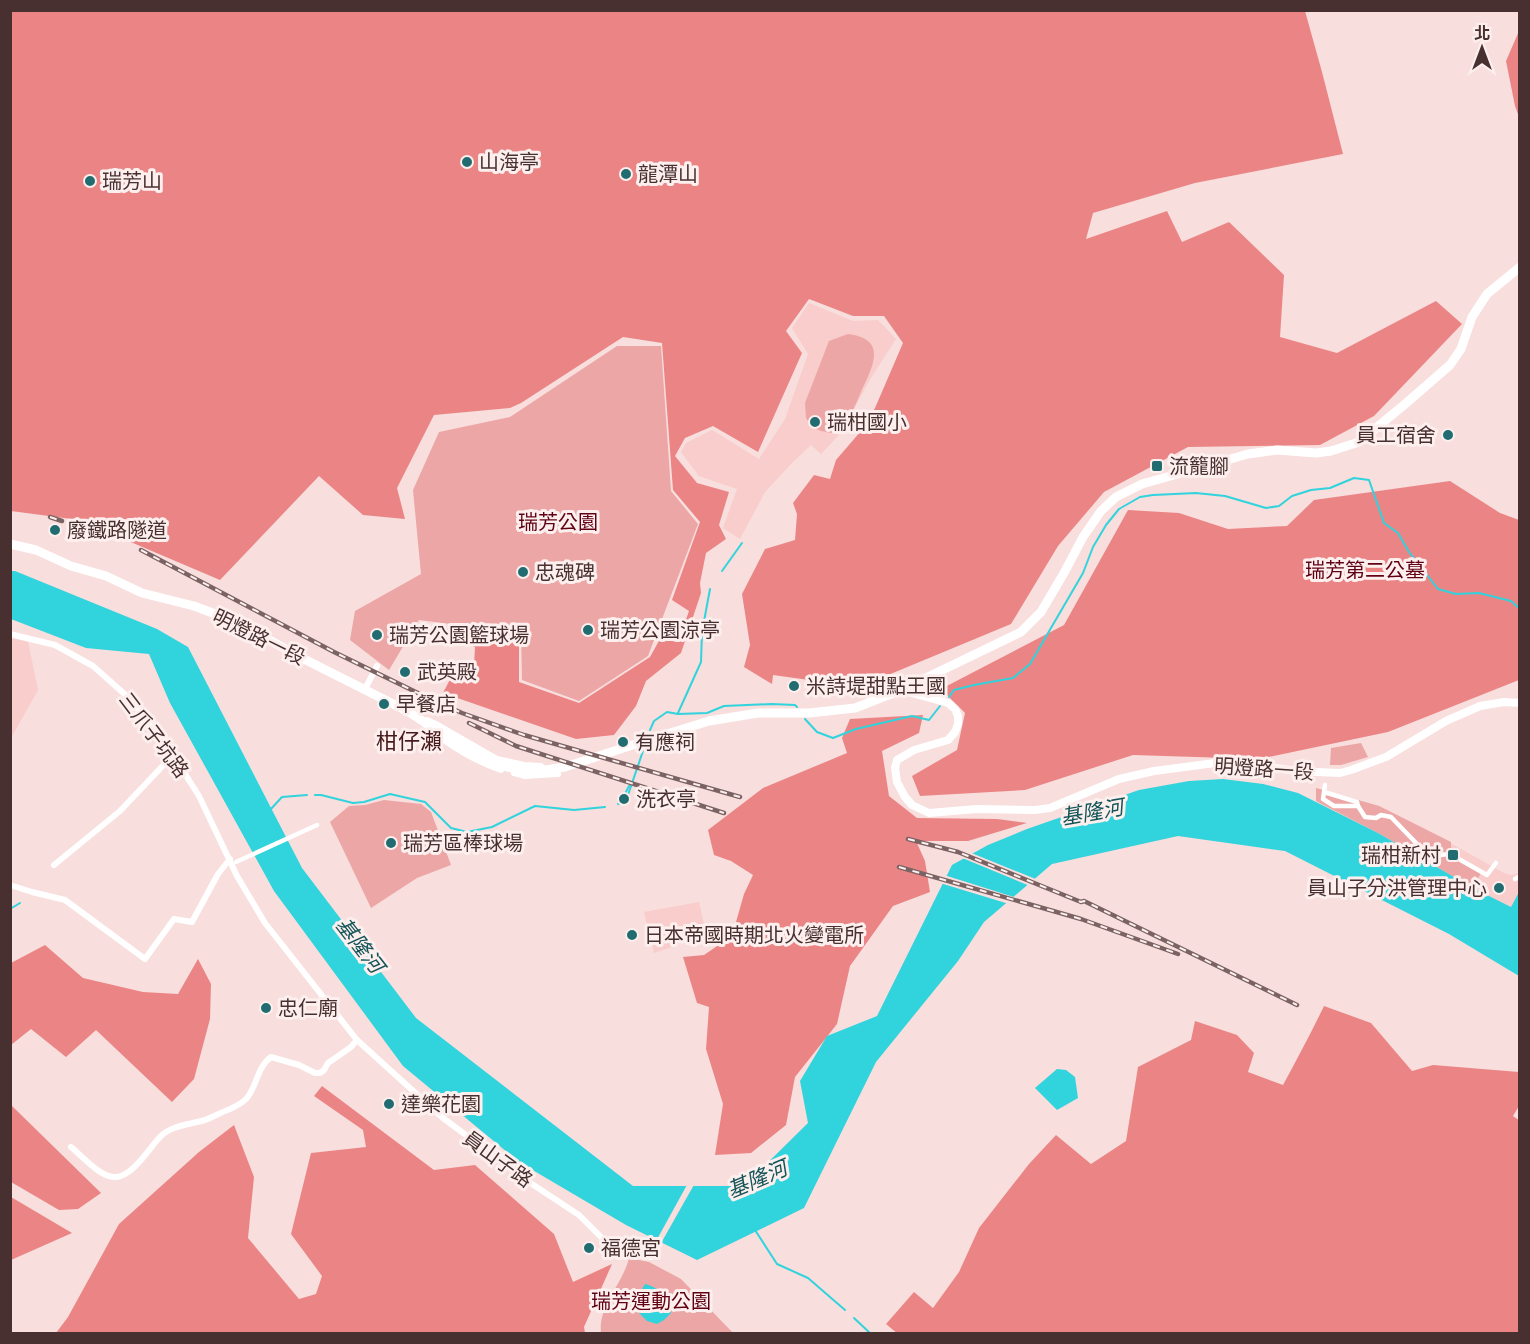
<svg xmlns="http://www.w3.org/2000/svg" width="1530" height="1344" viewBox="0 0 1530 1344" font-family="'Space Grotesk','Noto Sans TC',sans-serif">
<rect width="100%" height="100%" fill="#f8dedd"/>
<g fill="#f8cdcb">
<polygon points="809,303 853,321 878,320 896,339 869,381 846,424 838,436 821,454 811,445 793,462 765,492 740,539 723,528 737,489 699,476 681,452 686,443 712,430 759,459 785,419 808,354 792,328"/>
<polygon points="11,638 28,642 38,690 11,738"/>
<polygon points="1316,788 1379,806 1425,829 1504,873 1511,875 1519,873 1519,892 1511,907 1473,888 1378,833 1316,801"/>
<polygon points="699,902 705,929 675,936 675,946 654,953 644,912"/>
</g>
<g fill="#eca6a5">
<path d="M848 334C889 339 872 368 861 392 856 404 850 416 845 427L832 433 821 431 812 427 806 418 805 403 829 341Z"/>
<polygon points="617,346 661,346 671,491 698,524 648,656 579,701 522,680 521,633 419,620 389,670 350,640 355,611 421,574 413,490 439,432 510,417"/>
<polygon points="1361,743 1368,757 1341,765 1330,765 1331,748"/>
<polygon points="1316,788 1379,806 1451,842 1451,853 1482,871 1473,888 1378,833 1316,801"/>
<polygon points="384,800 421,804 431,812 451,865 417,878 371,908 330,822 349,806 365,805"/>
<path d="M629 1258 649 1262 681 1279 733 1333H601C598 1305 623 1284 629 1258Z"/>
</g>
<g fill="#eb8585">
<polygon points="11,10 1305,11 1322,72 1343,154 1195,183 1093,213 1086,239 1167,211 1182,242 1229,222 1284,275 1280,337 1337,353 1436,301 1462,324 1374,416 1320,445 1188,447 1104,492 1058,546 1011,624 864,685 837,693 809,680 773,675 772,684 744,667 750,645 742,594 765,549 795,540 797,514 793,503 814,475 830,479 836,460 861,431 875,408 903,343 884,316 853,316 809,299 786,331 802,353 758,452 713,426 685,438 675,456 697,483 729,492 719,525 726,539 706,553 700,583 701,593 681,653 646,681 636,706 614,735 576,739 443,693 457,666 474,666 475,647 442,632 448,628 519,635 519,682 579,703 650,657 660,639 678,642 689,611 672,600 700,522 673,490 662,343 623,337 521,403 510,408 434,415 397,488 405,519 363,515 319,476 220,580 79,520 11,511"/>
<polygon points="1519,31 1519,117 1515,106 1506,61"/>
<polygon points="1450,481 1500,513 1519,520 1519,680 1388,732 1259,759 1133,755 1025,790 920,796 912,776 957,750 965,713 941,689 1064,625 1128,510 1179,513 1228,529 1287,526 1314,500"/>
<polygon points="923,715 919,733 882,751 889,796 917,818 997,819 1027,823 968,841 916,841 925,861 930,892 893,906 850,966 837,1024 795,1077 786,1125 751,1153 715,1155 723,1104 706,1049 709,1007 697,1003 683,957 704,955 732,936 744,894 753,875 731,861 714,855 708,830 763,788 847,753 842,738 850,719"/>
<polygon points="45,945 83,978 143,992 178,994 198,959 211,984 210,1019 194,1079 172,1102 96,1030 66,1057 31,1029 11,1045 11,963"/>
<path d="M1324 1006 1371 1023 1412 1071 1433 1065 1519 1072V1106L1513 1116 1520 1121 1519 1333 898 1334 886 1324 914 1292 933 1308 959 1272 979 1228 1029 1164 1056 1135 1091 1164 1126 1141 1138 1067 1191 1040 1195 1021 1237 1035 1254 1053 1248 1072 1283 1085C1297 1059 1311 1033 1324 1006Z"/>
<polygon points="322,1086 434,1170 475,1165 554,1234 573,1282 612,1264 584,1327 585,1333 56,1333 68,1317 119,1224 199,1152 234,1125 254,1177 248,1238 299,1299 316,1294 322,1276 291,1234 311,1153 366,1147 363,1130 314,1096"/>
<polygon points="10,1105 11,1105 101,1193 78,1209 59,1210 11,1182"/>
<polygon points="11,1197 72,1233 11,1260"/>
</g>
<g fill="#31d3dc">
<polygon points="10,571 15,571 157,629 188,647 302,868 416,1018 633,1186 744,1186 808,1123 800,1081 827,1036 877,1016 952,865 988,845 1027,829 1139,790 1189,781 1223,779 1263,784 1298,793 1378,833 1473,888 1511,907 1519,892 1519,976 1449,934 1285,851 1178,836 1052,864 984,922 958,961 876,1062 804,1208 697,1260 626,1225 519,1162 403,1066 274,891 170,703 149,654 86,648 11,619"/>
<polygon points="1057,1069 1066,1070 1075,1077 1078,1098 1057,1110 1035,1088"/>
<path d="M645 1284C654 1286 666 1293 670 1302 671 1304 671 1311 671 1313L664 1320 657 1324 647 1321 639 1313C638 1302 639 1293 645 1284Z"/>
</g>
<g fill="#f8dedd">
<polygon points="969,852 1038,880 1030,886 960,857"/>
<polygon points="944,875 1017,898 1009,904 940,883"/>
<polygon points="688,1183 695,1183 660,1245 655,1243"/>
</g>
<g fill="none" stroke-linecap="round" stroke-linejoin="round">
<g stroke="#31d3dc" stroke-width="2">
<polyline points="722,571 742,543"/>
<polyline points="949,697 954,690 974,685 1013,678 1030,664 1083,573 1093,547 1106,525 1119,509 1140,497 1153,495 1196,493 1225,496 1266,508 1279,506 1292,496 1311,490 1330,488 1354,478 1369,480 1384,523 1398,533 1409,552 1438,589 1456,594 1479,593 1511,601 1520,609"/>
<polyline points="678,713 701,662 702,632 710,589"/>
<polyline points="805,719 817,732 833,738 856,729 912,716 929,720 940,706"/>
<polyline points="650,730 654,721 667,712 678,714 707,713 724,706 772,704 795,705 797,707"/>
<polyline points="625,794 629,786"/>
<polyline points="315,795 321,795 353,803 364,802 390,794 425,802 451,828 467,832 492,827 535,806 574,810 605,807"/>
<polyline points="628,795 643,751"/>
<polyline points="618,804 624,802"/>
<polyline points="270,810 282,797 307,795"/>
<polyline points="10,909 20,903"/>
<polyline points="755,1230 777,1264 808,1278 845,1310"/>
<polyline points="854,1318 871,1334"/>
</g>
<g stroke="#fff" stroke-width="4.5">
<polyline points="1324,792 1357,802 1358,806 1334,806 1323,799 1325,785"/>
<polyline points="1358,806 1365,817 1376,818 1381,815 1391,817 1418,845 1427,852 1440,855 1450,854 1487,875 1496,863"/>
<polyline points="236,862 317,825"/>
<polyline points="1515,879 1520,876"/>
</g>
<g stroke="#fff" stroke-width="6">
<polyline points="10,634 55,645 93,666 129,698 173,755 199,796 237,876 265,923 357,1040 443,1118 529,1182 579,1215 608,1244 623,1253 651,1257"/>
<polyline points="365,689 377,666"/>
<polyline points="427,720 438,725 497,759 524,765 541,766 546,770"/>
<path d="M432 731C450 746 477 762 501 770"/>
<polyline points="514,773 525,776 558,774"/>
<polyline points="54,865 120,811 173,755"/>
<polyline points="10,885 32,892 65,900 145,959 174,919 192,922 218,874 230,859"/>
<path d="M71 1147C82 1156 101 1178 115 1177 132 1177 148 1150 159 1138 171 1125 188 1125 205 1120 213 1117 222 1112 230 1109 236 1106 241 1104 246 1099 257 1087 257 1067 271 1057L299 1065 315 1073H320L324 1070 328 1063 351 1047 357 1040"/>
</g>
<polyline stroke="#fff" stroke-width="8" points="901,690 948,703 955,709 958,716 958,724 955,732 948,740 914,750 897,760 895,768 897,782 905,797 912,805 929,813 977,809 1035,810 1050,808 1119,779 1154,771 1215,763 1262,766 1296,771 1340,773 1351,770 1386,757 1446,721 1480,706 1504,702 1520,703"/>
<polyline stroke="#fff" stroke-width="9" points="10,544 36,550 71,566 106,576 142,593 194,606 218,615 251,630 302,658 409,712 430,726 499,765 525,771 539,771 565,767 651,739 709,721 758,713 809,713 855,708 901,690 1021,632 1041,612 1064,573 1083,537 1101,511 1116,497 1142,484 1248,454 1277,450 1316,453 1331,451 1359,442 1404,405 1450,365 1461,349 1472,317 1487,294 1520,267"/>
<g stroke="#7c6363" stroke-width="4.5">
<g id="rail">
<polyline points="50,517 62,521"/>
<polyline points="141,550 334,652 424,696 462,713 524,735 740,797"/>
<polyline points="469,723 516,746 724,813"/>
<polyline points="908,839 958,852 1081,902 1084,901 1297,1005"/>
<polyline points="899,867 1081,919 1178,954"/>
</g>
</g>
<use href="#rail" stroke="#fcefee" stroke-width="2" stroke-dasharray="7" stroke-linecap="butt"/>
</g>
<g fill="#206c71" stroke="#fcefee" stroke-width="2">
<circle cx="467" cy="162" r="6"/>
<circle cx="626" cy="174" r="6"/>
<circle cx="90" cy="181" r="6"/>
<circle cx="815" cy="422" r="6"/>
<circle cx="1448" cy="435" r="6"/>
<rect x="1151" y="460" width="12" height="12" rx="3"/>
<circle cx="55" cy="530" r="6"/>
<circle cx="523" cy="572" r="6"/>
<circle cx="588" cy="630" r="6"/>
<circle cx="377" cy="635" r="6"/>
<circle cx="405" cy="672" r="6"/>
<circle cx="794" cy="686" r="6"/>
<circle cx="384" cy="704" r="6"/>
<circle cx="623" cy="742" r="6"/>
<circle cx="624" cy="799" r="6"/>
<circle cx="391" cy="843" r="6"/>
<rect x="1447" y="849" width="12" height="12" rx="3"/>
<circle cx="1499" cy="888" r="6"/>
<circle cx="632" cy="935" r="6"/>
<circle cx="266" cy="1008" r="6"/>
<circle cx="389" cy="1104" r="6"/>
<circle cx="589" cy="1248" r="6"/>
</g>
<g text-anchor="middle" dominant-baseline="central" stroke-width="6" stroke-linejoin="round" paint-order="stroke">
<g font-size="20" fill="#483030" stroke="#fcefee" text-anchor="start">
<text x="479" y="162">山海亭</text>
<text x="638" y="174">龍潭山</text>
<text x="102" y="181">瑞芳山</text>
<text x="827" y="422">瑞柑國小</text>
<text x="1436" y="435" text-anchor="end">員工宿舍</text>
<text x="1169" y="466">流籠腳</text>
<text x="67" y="530">廢鐵路隧道</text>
<text x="535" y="572">忠魂碑</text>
<text x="600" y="630">瑞芳公園涼亭</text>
<text x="389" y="635">瑞芳公園籃球場</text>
<text x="417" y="672">武英殿</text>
<text x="806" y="686">米詩堤甜點王國</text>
<text x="396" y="704">早餐店</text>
<text x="635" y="742">有應祠</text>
<text x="636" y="799">洗衣亭</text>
<text x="403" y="843">瑞芳區棒球場</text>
<text x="1441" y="855" text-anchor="end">瑞柑新村</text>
<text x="1487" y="888" text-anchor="end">員山子分洪管理中心</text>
<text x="644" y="935">日本帝國時期北火變電所</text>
<text x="278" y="1008">忠仁廟</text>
<text x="401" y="1104">達樂花園</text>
<text x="601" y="1248">福德宮</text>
</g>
<g font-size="20" fill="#600012" stroke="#fcefee">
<text x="558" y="522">瑞芳公園</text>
<text x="1365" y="570">瑞芳第二公墓</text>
<text x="651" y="1301">瑞芳運動公園</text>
</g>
<g font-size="20" fill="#483030" stroke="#fcefee">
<text transform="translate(259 637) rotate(26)">明燈路一段</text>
<text transform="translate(154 735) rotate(53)">三爪子坑路</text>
<text transform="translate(1264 769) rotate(4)">明燈路一段</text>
<text transform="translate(498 1159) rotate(36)">員山子路</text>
</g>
<g font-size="21" font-style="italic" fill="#135457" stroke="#fcefee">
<text transform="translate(1092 812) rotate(-10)">基隆河</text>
<text transform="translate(360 945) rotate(52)">基隆河</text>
<text transform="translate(757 1179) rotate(-23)">基隆河</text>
</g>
<g font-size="22" fill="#47191b" stroke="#fcefee">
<text x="409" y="741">柑仔瀨</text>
</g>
</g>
<rect width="1530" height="1344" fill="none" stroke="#483030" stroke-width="24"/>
<g transform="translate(1482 48)" stroke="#fcefee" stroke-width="4.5" paint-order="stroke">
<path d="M0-4.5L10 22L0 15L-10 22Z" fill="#483030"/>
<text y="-9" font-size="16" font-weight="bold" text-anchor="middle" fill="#483030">北</text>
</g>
</svg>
